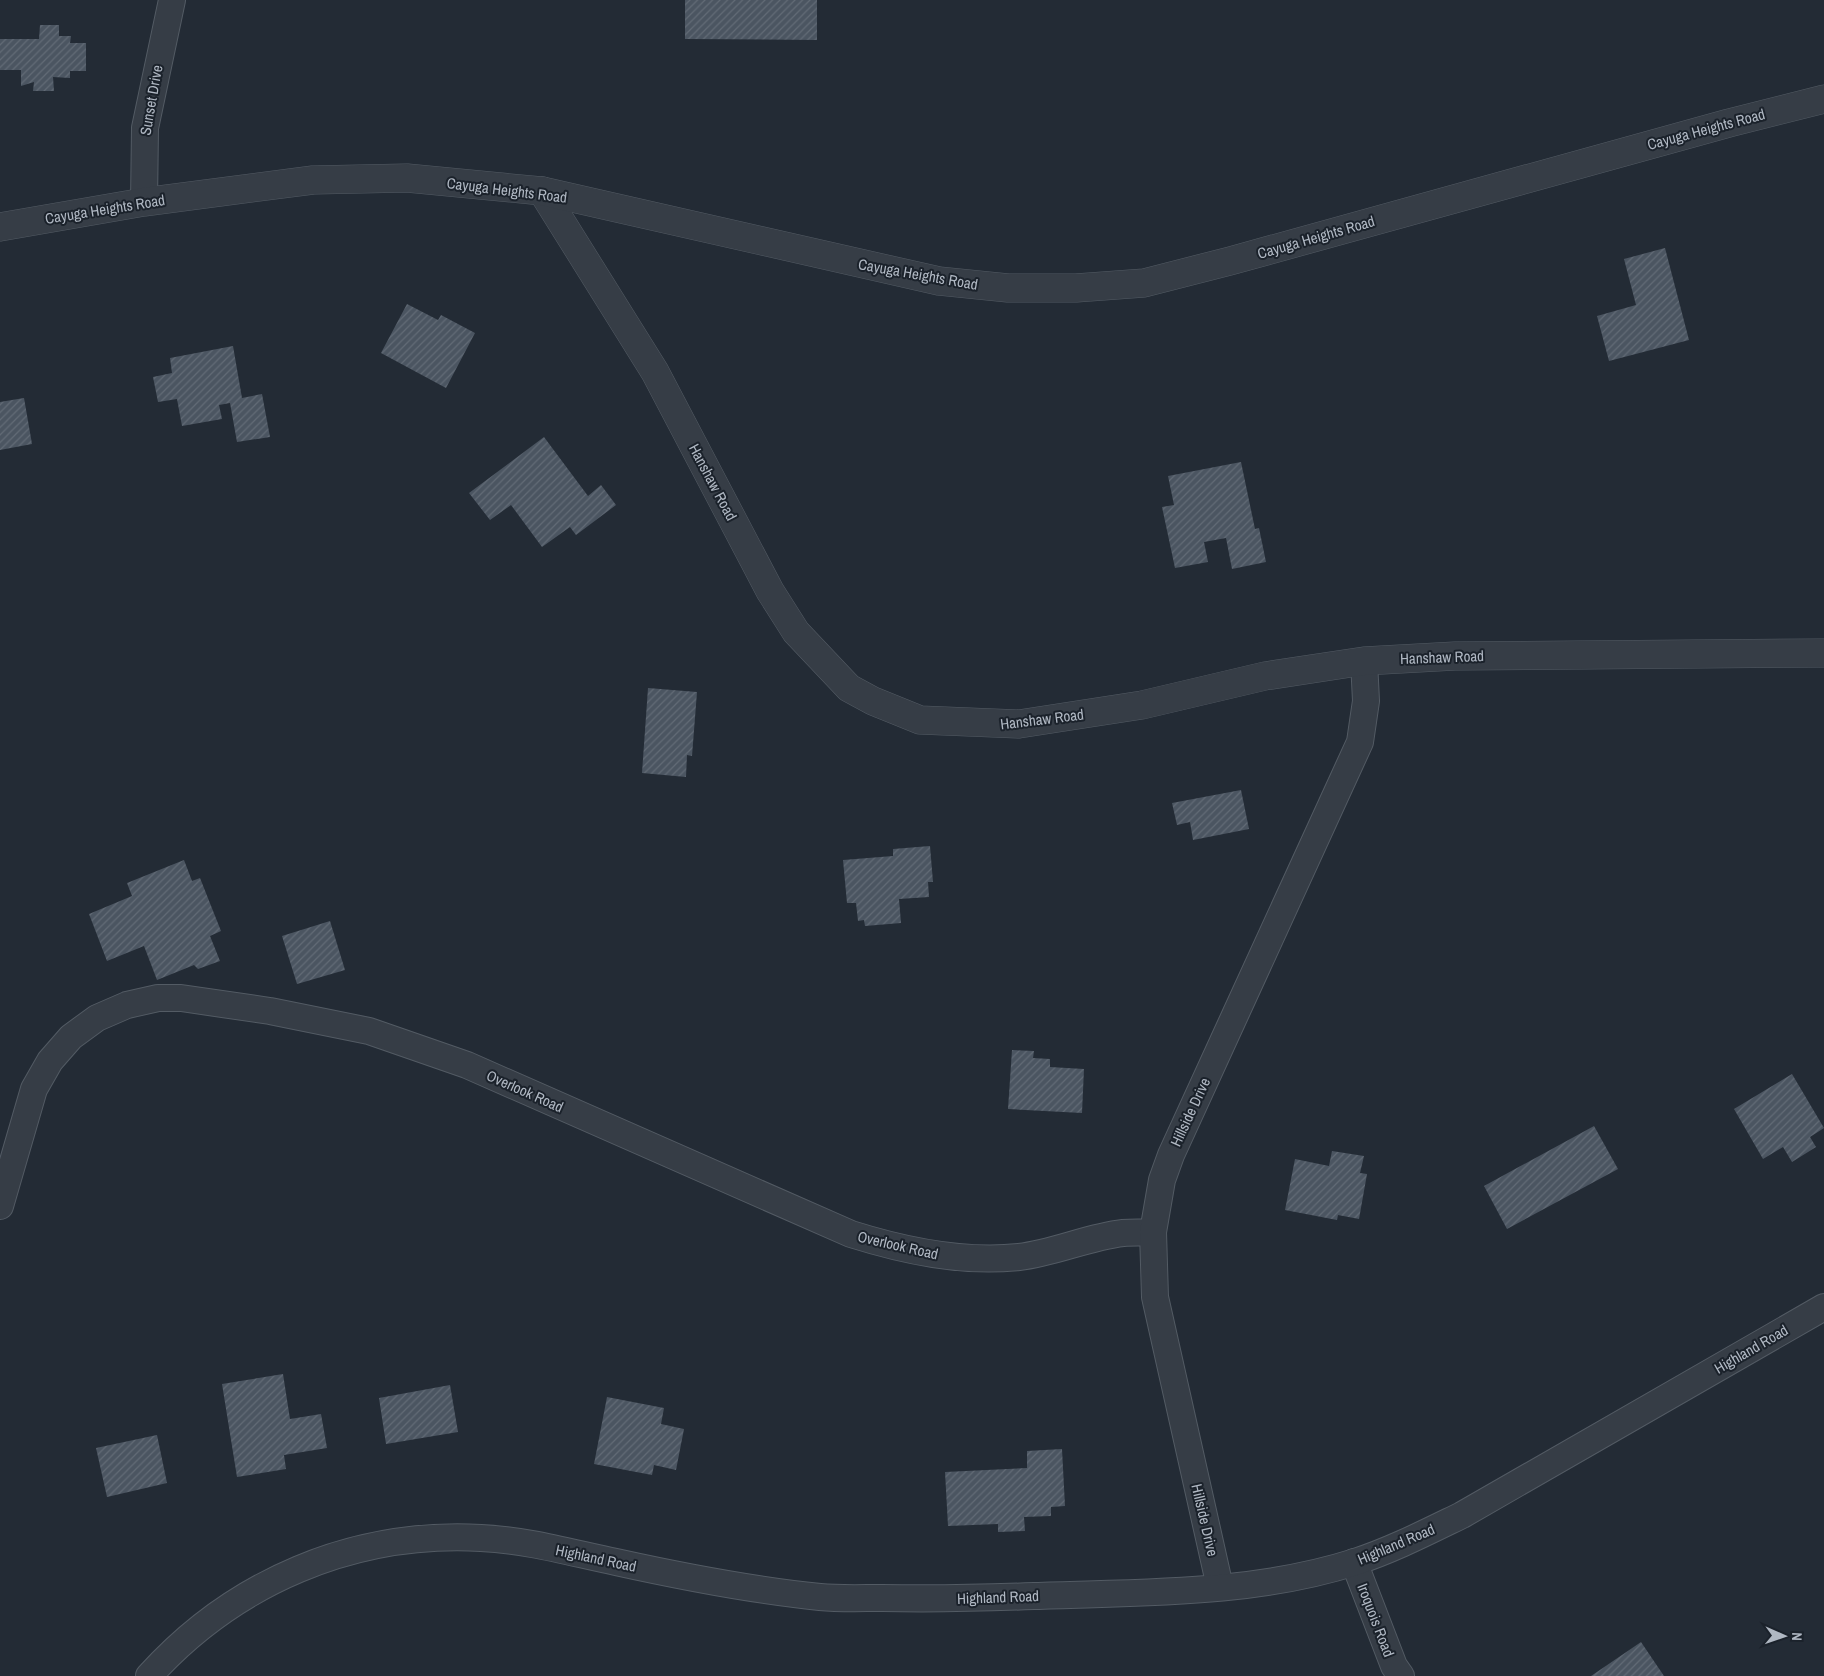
<svg xmlns="http://www.w3.org/2000/svg" width="1824" height="1676" viewBox="0 0 1824 1676" font-family="'Archivo Narrow',sans-serif">
<defs>
<pattern id="building-hatch" width="6" height="6" patternUnits="userSpaceOnUse" patternTransform="scale(1.25)"><rect width="6" height="6" fill="#4b5561"/><path d="M-1 1l2-2M0 6l6-6M5 7l2-2" fill="none" stroke="#626b76"/></pattern>
</defs>
<rect width="100%" height="100%" fill="#232b35"/>
<g fill="url(#building-hatch)">
<polygon points="685,0 817,0 817,40 685,39"/>
<polygon points="40,25 59,25 59,36 71,36 70,43 86,43 86,71 70,71 70,78 53,77 54,91 33,91 34,82 21,86 21,70 0,70 0,39 39,39"/>
<polygon points="1665,248 1689,340 1609,361 1597,316 1636,305 1624,259"/>
<polygon points="407,304 438,320 441,315 475,333 446,388 381,353"/>
<polygon points="233,346 242,398 262,394 270,437 237,442 230,403 219,405 222,419 182,426 177,399 158,402 153,377 172,373 170,358"/>
<polygon points="24,398 32,444 0,450 0,402"/>
<polygon points="544,437 588,496 601,485 616,505 576,535 570,527 542,547 511,505 490,520 469,493"/>
<polygon points="1241,462 1255,529 1259,528 1266,562 1232,569 1226,538 1204,542 1208,562 1175,568 1162,507 1174,505 1168,476"/>
<polygon points="648,688 697,692 692,756 687,755 686,777 642,773"/>
<polygon points="1241,790 1249,829 1193,840 1190,822 1177,825 1172,803"/>
<polygon points="930,846 933,882 928,882 929,897 899,899 901,923 865,926 864,920 858,921 856,903 847,903 843,860 893,856 893,849"/>
<polygon points="184,860 192,881 200,878 221,931 210,936 220,961 198,969 194,965 157,980 144,946 107,961 89,914 132,896 127,883"/>
<polygon points="330,921 345,970 297,984 282,936"/>
<polygon points="1012,1050 1034,1051 1033,1058 1050,1059 1050,1067 1084,1069 1082,1113 1008,1109"/>
<polygon points="1792,1074 1824,1128 1810,1137 1816,1147 1792,1162 1783,1147 1763,1159 1734,1109"/>
<polygon points="1594,1126 1618,1169 1507,1229 1484,1186"/>
<polygon points="1332,1151 1364,1156 1360,1173 1367,1174 1359,1219 1338,1215 1337,1220 1285,1210 1295,1159 1329,1166"/>
<polygon points="283,1374 290,1419 321,1414 327,1448 284,1455 286,1469 237,1477 222,1384"/>
<polygon points="450,1385 458,1432 386,1444 379,1398"/>
<polygon points="607,1397 664,1408 661,1424 684,1429 676,1470 654,1465 652,1475 594,1464"/>
<polygon points="157,1435 167,1483 107,1497 96,1448"/>
<polygon points="1062,1449 1065,1506 1051,1507 1051,1516 1024,1517 1025,1531 998,1532 998,1524 948,1526 945,1472 1027,1468 1027,1451"/>
<polygon points="1641,1642 1664,1676 1591,1676"/>
</g>
<g fill="none" stroke-linecap="round" stroke-linejoin="round">
<g stroke="#535b64" stroke-width="28">
<g id="minor">
<polyline points="144,202 145,128 172,0"/>
<path d="M0 1206 34 1089 50 1061 71 1037 97 1018 127 1005 158 998H181L270 1011 369 1031 467 1065 851 1234C905 1251 962 1263 1019 1257 1054 1253 1088 1237 1123 1233 1133 1232 1143 1233 1153 1232"/>
<polyline points="1354,1562 1394,1666 1401,1676"/>
<polyline points="1220,1587 1155,1297 1153,1232 1162,1180 1171,1155 1360,742 1366,701 1364,661"/>
<path d="M149 1676C234 1582 353 1531 481 1538 527 1540 572 1553 616 1562 684 1577 751 1590 820 1597 840 1599 862 1598 882 1598 933 1599 983 1598 1034 1596 1140 1592 1252 1595 1355 1562 1392 1550 1427 1532 1462 1515L1824 1307"/>
</g>
</g>
<g stroke="#535b64" stroke-width="29">
<g id="tertiary">
<polyline points="542,191 655,372 770,591 796,632 849,688 873,701 920,720 1019,724 1142,705 1265,676 1364,661 1455,656 1824,653"/>
<polyline points="0,227 144,202 313,180 407,178 542,191 939,281 1008,288 1076,288 1144,283 1230,261 1729,123 1824,99"/>
</g>
</g>
<use href="#minor" stroke="#363d46" stroke-width="26"/>
<use href="#tertiary" stroke="#363d46" stroke-width="28"/>
</g>
<g text-anchor="middle" dominant-baseline="central" stroke-width="4" stroke-linejoin="round" paint-order="stroke">
<g font-size="15" fill="#b0b8c3" stroke="#1b222b">
<text transform="translate(151 100) rotate(-80)">Sunset Drive</text>
<text transform="translate(1706 129) rotate(-15)">Cayuga Heights Road</text>
<text transform="translate(507 190) rotate(7)">Cayuga Heights Road</text>
<text transform="translate(105 209) rotate(-9)">Cayuga Heights Road</text>
<text transform="translate(1316 237) rotate(-16)">Cayuga Heights Road</text>
<text transform="translate(918 274) rotate(10)">Cayuga Heights Road</text>
<text transform="translate(713 482) rotate(62)">Hanshaw Road</text>
<text transform="translate(1442 657) rotate(-2)">Hanshaw Road</text>
<text transform="translate(1042 719) rotate(-7)">Hanshaw Road</text>
<text transform="translate(525 1091) rotate(24)">Overlook Road</text>
<text transform="translate(1190 1112) rotate(-65)">Hillside Drive</text>
<text transform="translate(898 1245) rotate(13)">Overlook Road</text>
<text transform="translate(1751 1349) rotate(-30)">Highland Road</text>
<text transform="translate(1205 1520) rotate(77)">Hillside Drive</text>
<text transform="translate(1396 1544) rotate(-23)">Highland Road</text>
<text transform="translate(596 1558) rotate(12)">Highland Road</text>
<text transform="translate(998 1597) rotate(-2)">Highland Road</text>
<text transform="translate(1376 1620) rotate(69)">Iroquois Road</text>
</g>
</g>
<g transform="translate(1784 1636) rotate(92)" stroke="#1b222b" stroke-width="4" paint-order="stroke">
<path d="M0-4L9 19L0 12L-9 19Z" fill="#b0b8c3"/>
<text y="-8" font-size="14" font-weight="bold" text-anchor="middle" fill="#b0b8c3">N</text>
</g>
</svg>
